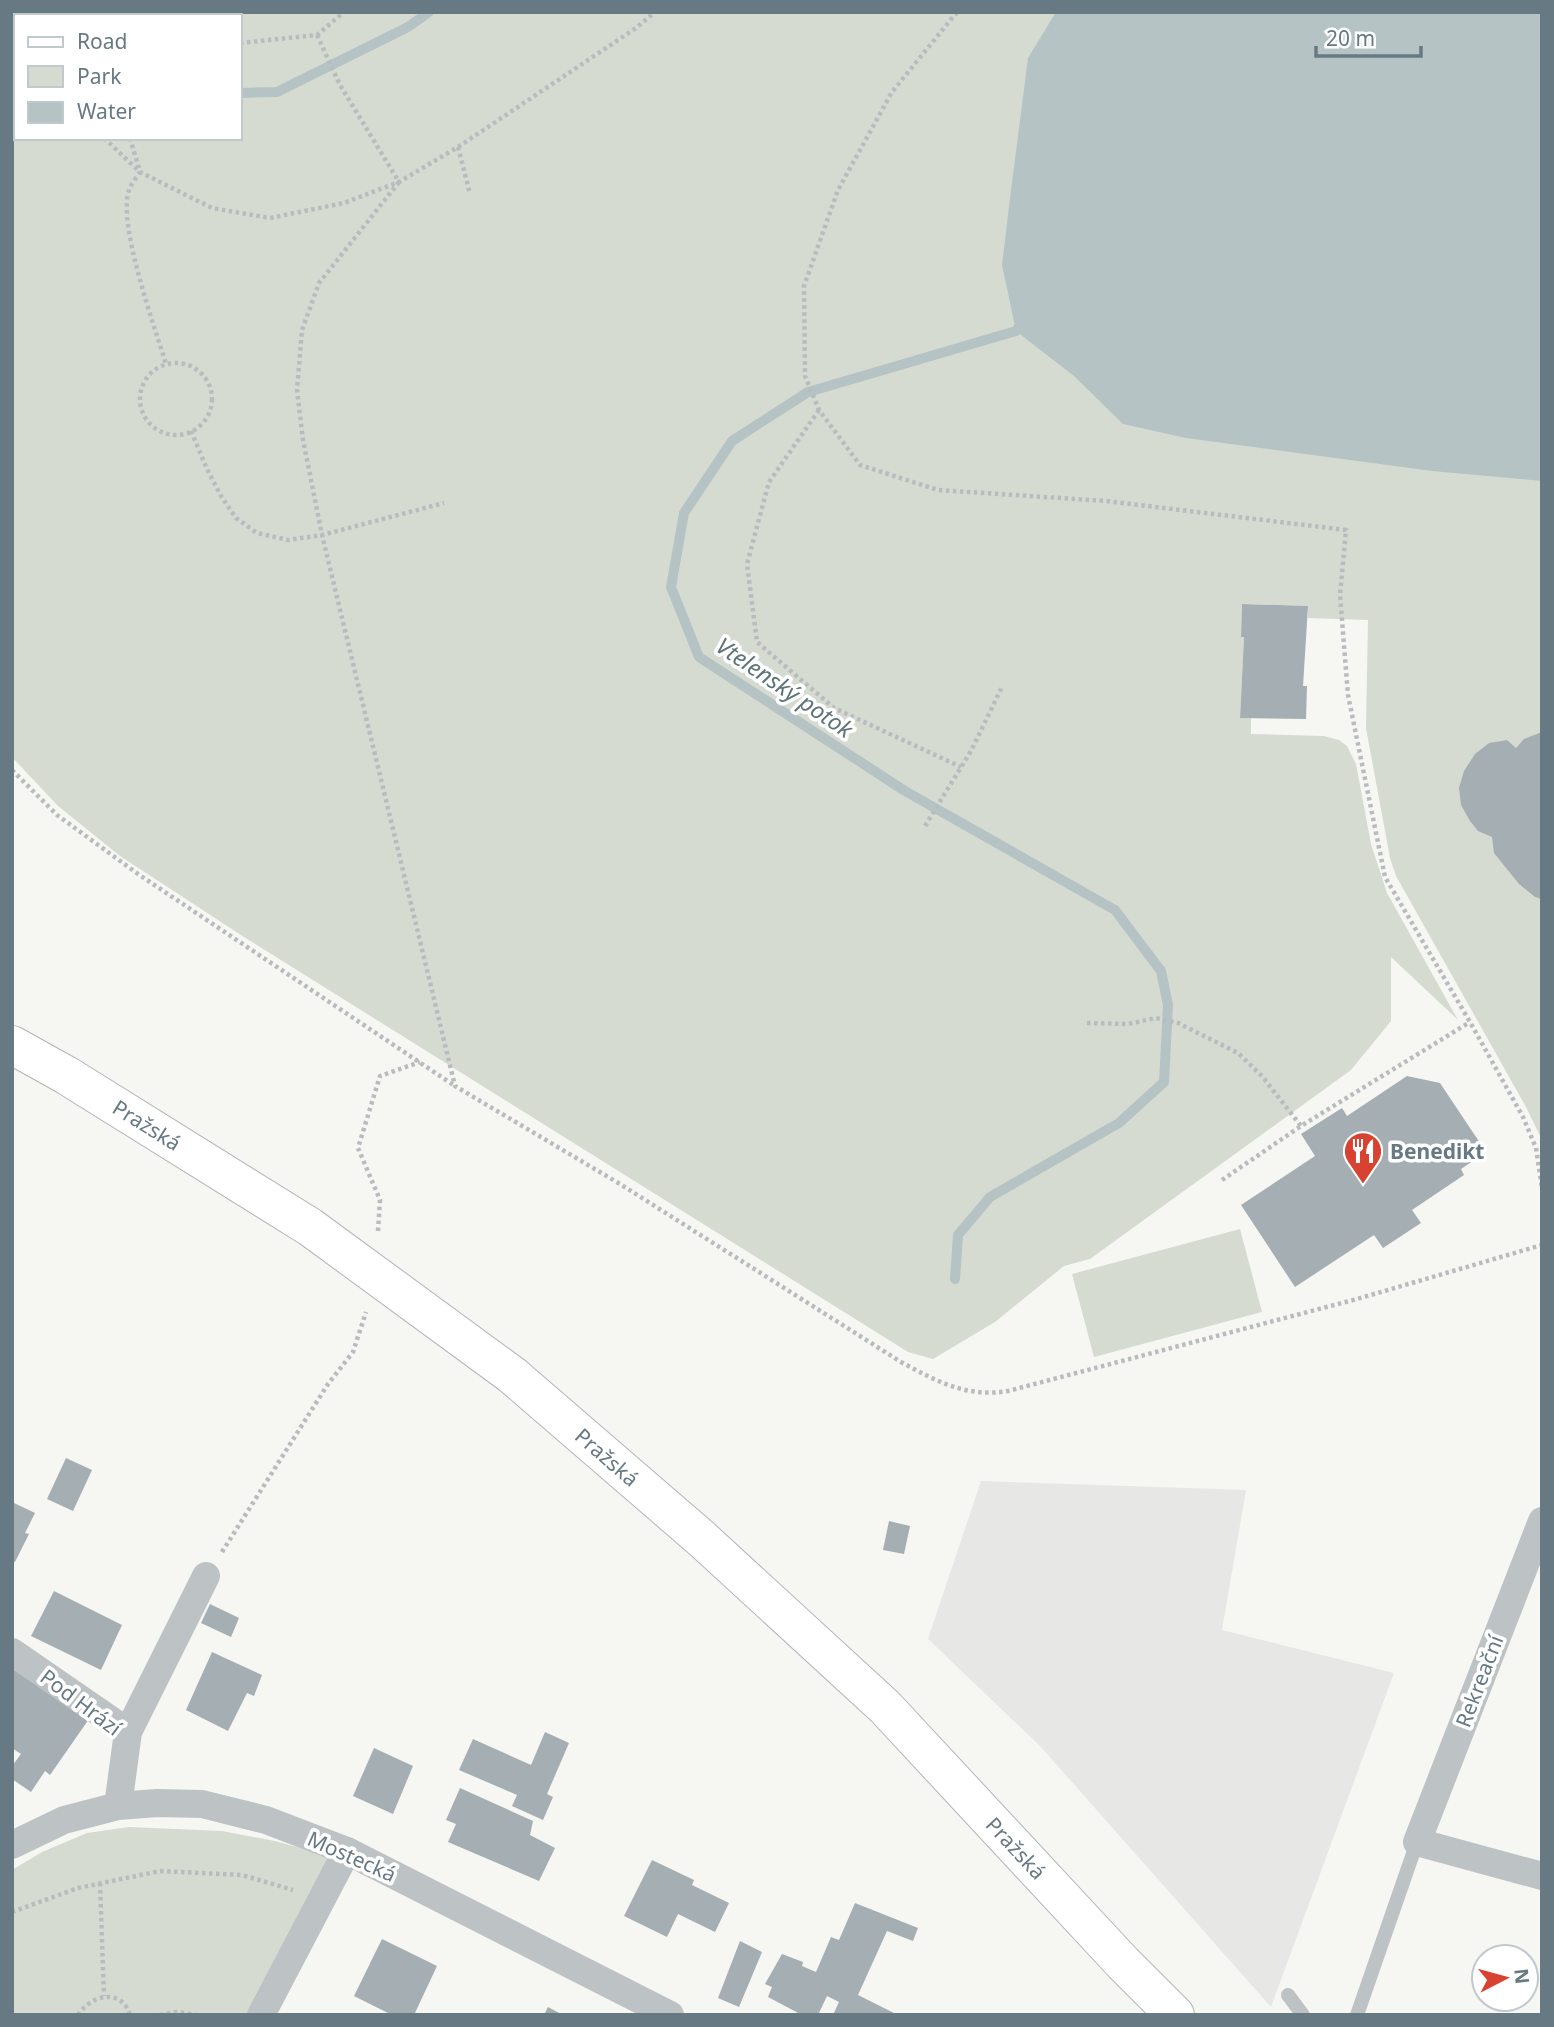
<svg xmlns="http://www.w3.org/2000/svg" width="1554" height="2027" viewBox="0 0 1554 2027" font-family="'Noto Sans',sans-serif">
<rect width="100%" height="100%" fill="#f6f6f3"/>
<polygon fill="#e7e7e6" points="981,1481 1246,1490 1222,1630 1394,1673 1271,2007 1040,1746 928,1639"/>
<g fill="#d6dbd2" fill-rule="evenodd">
<path d="M12 12H1542V1140L1526 1107 1396 876 1390 858 1366 728 1368 620 1308 618V606L1242 604 1241 637H1244L1240 717 1251 718V734L1324 736 1339 740 1347 746 1356 764 1371 844 1387 893 1458 1020 1391 957V1021L1351 1070 1090 1259 1064 1266 995 1322 933 1359 908 1352 244 937 120 856 58 806 12 757ZM16 16H240V138H16Z"/>
<polygon points="1240,1229 1262,1312 1094,1357 1072,1274"/>
<polygon points="129,1827 222,1831 275,1841 330,1856 251,2015 12,2015 12,1870 42,1852 87,1833"/>
</g>
<polygon fill="#b5c3c5" points="1056,12 1542,12 1542,481 1432,471 1186,438 1123,424 1074,376 1016,331 1002,265 1011,190 1028,58"/>
<g fill="none" stroke-linecap="round" stroke-linejoin="round">
<g stroke="#b5c3c5" stroke-width="10">
<polyline points="75,12 77,16"/>
<polyline points="240,93 277,92 408,27 429,12"/>
<polyline points="955,1279 958,1235 990,1197 1119,1123 1164,1082 1168,1005 1161,971 1115,910 905,791 699,657 671,587 684,513 732,441 808,392 1016,331 1022,322"/>
</g>
</g>
<g fill="#a5aeb2">
<polygon points="1242,604 1308,606 1303,686 1307,686 1306,719 1240,718 1244,637 1241,637"/>
<polygon points="1542,732 1542,899 1535,897 1519,884 1494,853 1492,837 1478,831 1470,821 1461,805 1459,788 1464,771 1475,754 1489,743 1507,740 1516,748 1524,739"/>
<polygon points="1407,1076 1440,1083 1480,1143 1466,1152 1473,1161 1461,1169 1464,1175 1412,1210 1421,1223 1383,1248 1374,1235 1295,1287 1241,1205 1315,1156 1301,1134 1342,1108 1347,1116"/>
<polygon points="66,1458 92,1470 73,1511 47,1499"/>
<polygon points="12,1502 35,1513 25,1533 29,1534 15,1562 12,1561"/>
<polygon points="889,1521 910,1526 904,1554 883,1550"/>
<polygon points="54,1591 122,1625 101,1670 31,1636"/>
<polygon points="210,1604 239,1618 231,1637 201,1623"/>
<polygon points="212,1652 262,1675 254,1696 247,1693 228,1731 186,1710"/>
<polygon points="12,1666 89,1719 50,1775 45,1771 31,1792 12,1779 12,1766 21,1754 12,1748"/>
<polygon points="545,1732 569,1743 547,1794 553,1797 543,1820 512,1806 517,1795 459,1770 473,1739 531,1765"/>
<polygon points="374,1748 413,1766 393,1814 353,1796"/>
<polygon points="460,1788 533,1821 530,1835 555,1848 539,1881 448,1842 456,1824 446,1820"/>
<polygon points="652,1860 694,1880 692,1885 729,1903 715,1932 678,1914 667,1937 624,1916"/>
<polygon points="855,1903 918,1928 913,1941 887,1931 858,1995 898,2015 833,2015 839,2002 827,1996 818,2015 802,2015 768,1997 772,1987 765,1984 782,1954 803,1962 802,1966 816,1972 831,1937 839,1940"/>
<polygon points="382,1939 437,1966 414,2015 392,2015 354,1996"/>
<polygon points="740,1941 762,1952 739,2007 718,1998"/>
<polygon points="548,2007 563,2015 544,2015"/>
</g>
<g fill="none" stroke-linecap="round" stroke-linejoin="round">
<g stroke="#b0b6b9" stroke-width="40">
<polyline id="primary" points="12,1045 66,1075 310,1227 512,1375 702,1539 885,1707 1123,1963 1175,2015"/>
</g>
<g stroke="#b9bcbe" stroke-width="4.5" stroke-dasharray="3.5 3.5" stroke-linecap="butt">
<polyline points="32,12 35,16"/>
<polyline points="136,12 139,16"/>
<polyline points="957,12 892,92 838,190 804,286 805,376 819,410 860,465 938,490 1106,501 1346,530 1340,595 1348,695 1385,877 1470,1022 1523,1117 1536,1148 1542,1188"/>
<polyline points="317,35 340,85 399,182"/>
<polyline points="240,43 317,35 344,12"/>
<polyline points="12,63 16,65"/>
<polyline points="104,138 140,172 212,208 270,218 344,203 399,182 458,147 636,28 655,12"/>
<path d="M130 138 140 172C137 177 131 184 129 190 117 223 155 328 166 364"/>
<polyline points="458,147 470,194"/>
<path d="M399 182 319 283 302 330 297 390 303 440 322 535 455 1086 620 1184 901 1362C936 1381 967 1398 1008 1391L1357 1299 1542 1245"/>
<circle cx="176" cy="399" r="36"/>
<polyline points="819,410 769,482 747,564 757,642 834,708 961,767"/>
<polyline points="191,431 207,469 221,496 236,518 257,533 288,540 322,535 444,503"/>
<polyline points="12,770 57,815 138,874 455,1086"/>
<polyline points="925,826 971,751 1002,687"/>
<polyline points="1087,1023 1128,1024 1156,1018 1178,1023 1238,1053 1262,1076 1301,1126"/>
<polyline points="1222,1180 1301,1126 1470,1022"/>
<polyline points="378,1231 380,1200 358,1148 380,1076 420,1062"/>
<polyline points="222,1552 328,1384 353,1352 366,1312"/>
<polyline points="100,1883 104,1996"/>
<polyline points="12,1912 78,1888 160,1871 242,1875 293,1890"/>
<path d="M78 2015C91 1995 121 1987 130 2015"/>
<polyline points="160,2015 177,2012 197,2015"/>
</g>
<g stroke="#bdc2c4" stroke-width="14">
<polyline points="1288,1995 1303,2015"/>
<polyline points="1357,2015 1417,1842"/>
</g>
<g stroke="#bdc2c4" stroke-width="28">
<polyline points="1542,1521 1417,1842 1542,1876"/>
<polyline points="12,1652 128,1732"/>
<polyline points="118,1806 128,1732 206,1576"/>
<polyline points="12,1845 64,1820 118,1806 157,1803 202,1804 266,1820 347,1851 670,2015"/>
<polyline points="261,2015 347,1851"/>
</g>
<use href="#primary" stroke="#fff" stroke-width="38"/>
</g>
<defs>
<g id="restaurant-pin" transform="scale(2.0125)"><path d="M0 17L-7.5 6A9.5 9.5 0 1 1 7.5 6Z" fill="#d84230" stroke="#fff"/><path d="M-5-6h1v4h1v-4h1v4h1v-4h1v5L-1.5 .5V6h-2V.5L-5-1ZM5-6V6H3V1.5H1.5Q1.5-4 5-6Z" fill="#fff"/></g>
</defs>
<g fill-rule="evenodd">
<use href="#restaurant-pin" x="1363" y="1151"/>
</g>
<g text-anchor="middle" dominant-baseline="central" stroke-width="7" stroke-linejoin="round" paint-order="stroke">
<g font-size="21" fill="#677982" stroke="#fff">
<text transform="translate(147 1125) rotate(32)">Pražská</text>
<text transform="translate(607 1457) rotate(41)">Pražská</text>
<text transform="translate(1479 1681) rotate(-69)">Rekreační</text>
<text transform="translate(81 1702) rotate(37)">Pod Hrází</text>
<text transform="translate(1016 1848) rotate(47)">Pražská</text>
<text transform="translate(352 1856) rotate(24)">Mostecká</text>
</g>
<g font-size="21" font-weight="bold" fill="#677982" stroke="#fff" text-anchor="start">
<text x="1390" y="1151">Benedikt</text>
</g>
<g font-size="23" font-style="italic" fill="#5e7478" stroke="#fff">
<text transform="translate(785 687) rotate(34)">Vtelenský potok</text>
</g>
</g>
<rect width="1554" height="2027" fill="none" stroke="#677982" stroke-width="28"/>
<rect x="14" y="14" width="228" height="126" fill="#ffffff" stroke="#c2c9cd" stroke-width="2"/>
<rect x="28" y="37" width="35" height="10" fill="#ffffff" stroke="#c2c9cd" stroke-width="2"/>
<text x="77" y="49" font-size="21" fill="#677982">Road</text>
<rect x="28" y="66" width="35" height="21" fill="#d6dbd2" stroke="#c2c9cd" stroke-width="2"/>
<text x="77" y="84" font-size="21" fill="#677982">Park</text>
<rect x="28" y="102" width="35" height="21" fill="#b5c3c5" stroke="#c2c9cd" stroke-width="2"/>
<text x="77" y="119" font-size="21" fill="#677982">Water</text>
<g transform="translate(1505 1978) rotate(84)"><circle r="33" fill="#ffffff" stroke="#c2c9cd" stroke-width="2"/>
<path d="M0-5L12 26L0 18L-12 26Z" fill="#d84230"/>
<text y="-10" font-size="19" font-weight="bold" text-anchor="middle" fill="#677982">N</text>
</g>
<path d="M1316 46v10h105v-10" fill="none" stroke="#677982" stroke-width="3.5"/>
<text x="1326" y="46" font-size="21" fill="#677982" stroke="#ffffff" stroke-width="5" paint-order="stroke">20 m</text>
</svg>
